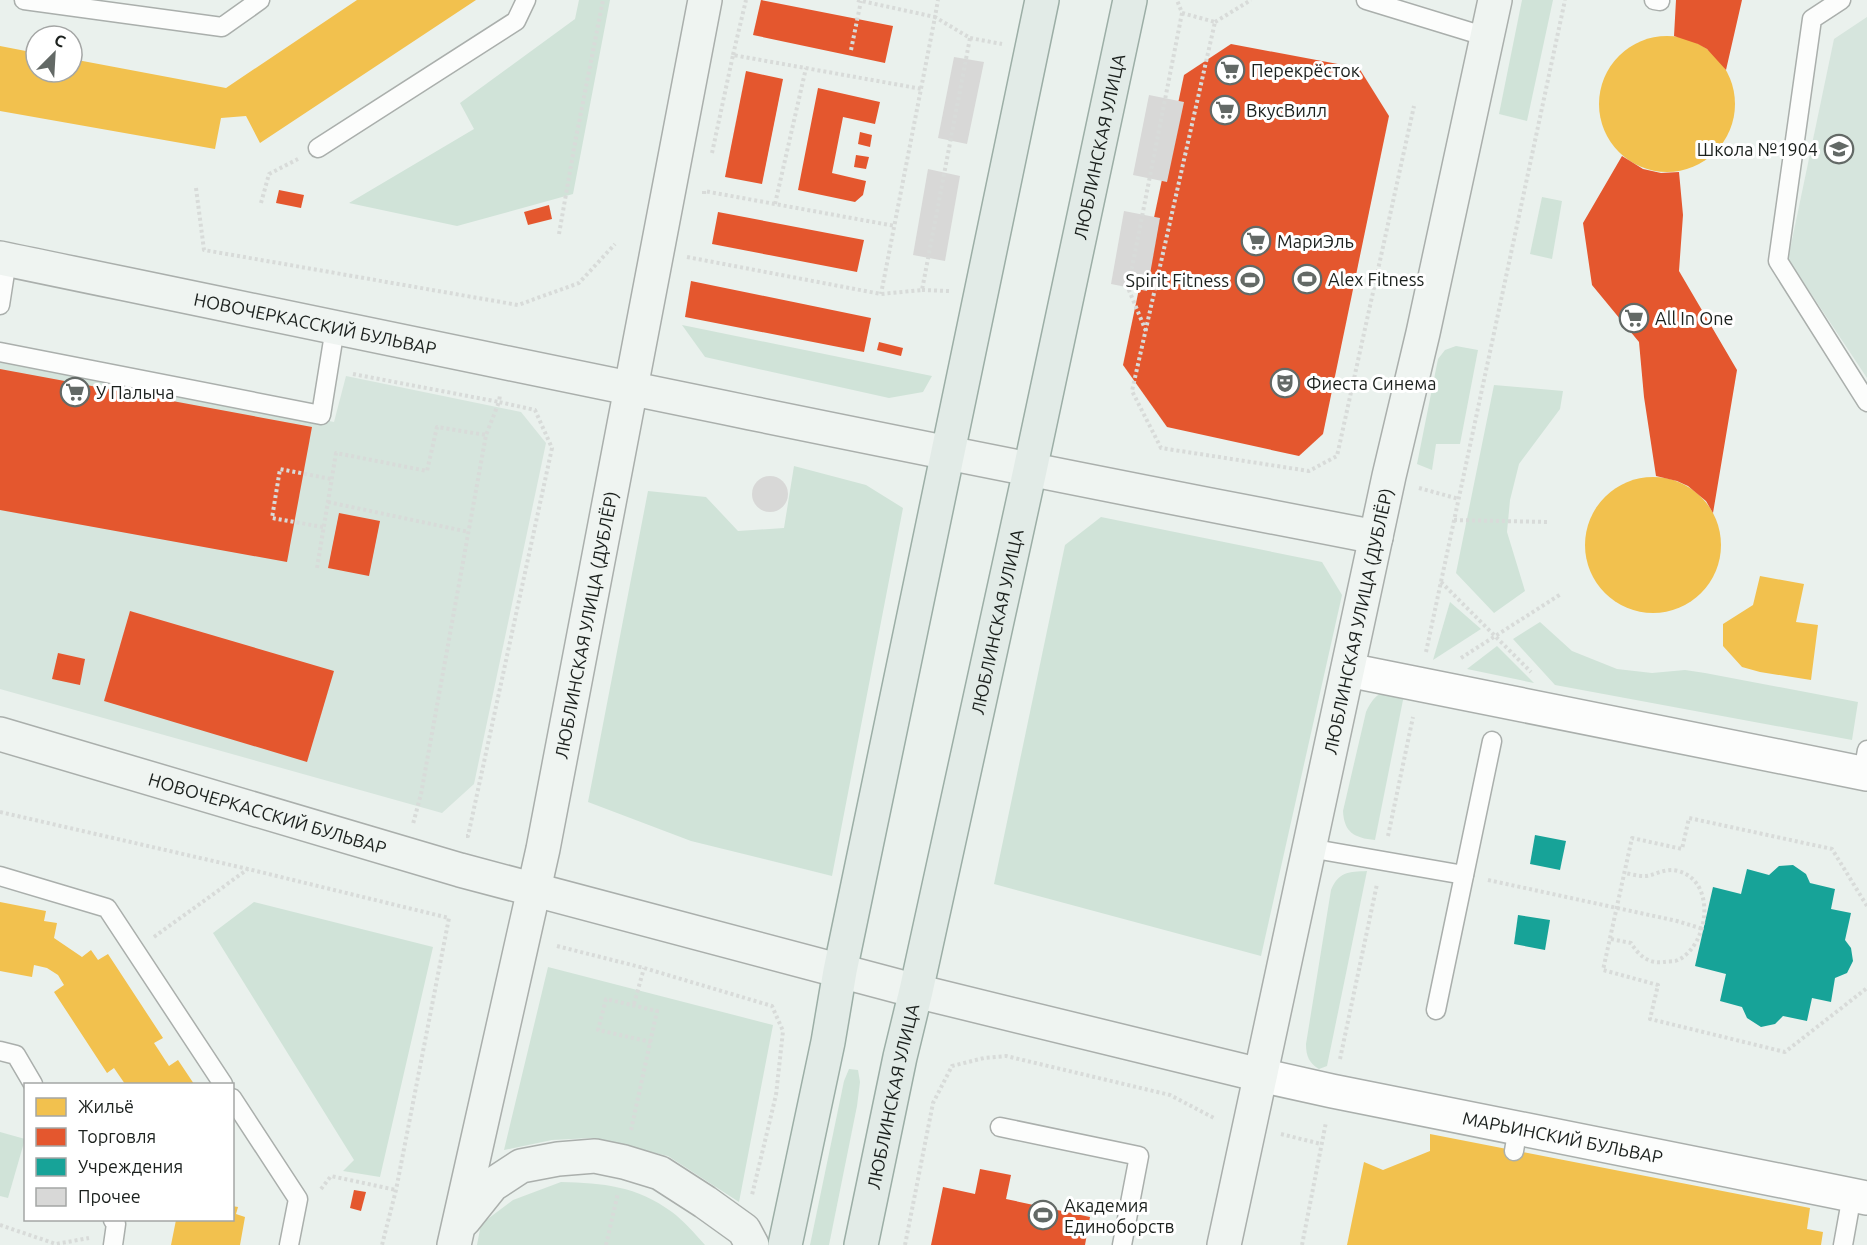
<svg xmlns="http://www.w3.org/2000/svg" width="1867" height="1245" viewBox="0 0 1867 1245" font-family="Ubuntu,sans-serif">
<rect width="100%" height="100%" fill="#eaf1ed"/>
<g fill="#d6e5dd">
<polygon points="1867,17 1867,378 1788,259 1834,39"/>
<polygon points="0,357 334,422 346,376 521,412 546,443 474,784 442,813 0,689"/>
</g>
<g fill="#d0e3d8">
<polygon points="579,0 610,0 573,194 457,226 349,203 474,129 460,103 575,19"/>
<polygon points="1522,0 1553,0 1527,121 1499,114"/>
<polygon points="1542,197 1562,201 1552,259 1530,254"/>
<polygon points="682,325 932,376 923,392 889,398 705,357"/>
<polygon points="1456,346 1478,350 1460,444 1436,444 1432,470 1417,464 1438,359 1445,350"/>
<polygon points="1494,385 1563,391 1560,409 1519,464 1510,500 1507,532 1525,591 1494,613 1456,573"/>
<polygon points="794,466 866,485 903,508 832,876 691,841 588,802 648,491 706,497 738,531 784,528"/>
<polygon points="1101,517 1322,562 1342,595 1261,956 994,884 1065,545"/>
<polygon points="1450,602 1481,629 1433,660"/>
<polygon points="1540,622 1572,651 1617,669 1652,673 1685,670 1705,673 1858,702 1852,740 1555,685 1513,639"/>
<polygon points="1497,646 1534,683 1467,669"/>
<path d="M1405 690 1375 840C1354 838 1344 832 1343 811L1366 712C1376 691 1383 691 1405 690Z"/>
<path d="M1367 871 1327 1066 1319 1069C1309 1063 1306 1056 1306 1044L1331 890C1339 871 1349 872 1367 871Z"/>
<polygon points="254,902 433,947 380,1177 343,1171 354,1160 213,933"/>
<polygon points="548,967 773,1025 739,1202 668,1156 591,1138 552,1140 504,1150"/>
<polygon points="849,1069 858,1070 860,1082 857,1106 829,1245 810,1245 844,1081"/>
<polygon points="0,1132 25,1139 8,1198 0,1196"/>
<path d="M561 1182C603 1183 637 1186 672 1212 684 1221 695 1234 705 1245H477L481 1224 513 1200Z"/>
</g>
<g fill="#f2c14e">
<polygon points="357,0 476,0 260,143 246,116 221,118 215,149 0,111 0,46 36,53 36,72 72,72 72,59 226,88"/>
<circle cx="1667" cy="104" r="68"/>
<circle cx="1653" cy="545" r="68"/>
<polygon points="1760,576 1804,584 1796,622 1818,625 1811,680 1760,672 1742,667 1723,646 1723,624 1753,605"/>
<polygon points="0,902 46,911 44,921 57,923 54,938 82,957 91,950 98,960 108,954 163,1038 154,1043 169,1066 178,1060 194,1084 125,1084 114,1068 107,1073 54,992 64,985 58,975 47,968 34,965 32,977 0,971"/>
<polygon points="1430,1134 1810,1208 1807,1229 1823,1232 1821,1245 1347,1245 1364,1162 1383,1170 1430,1151"/>
<polygon points="232,1206 238,1207 236,1214 245,1217 240,1245 171,1245 176,1220 232,1220"/>
</g>
<g fill="#e4572e">
<polygon points="761,0 893,26 885,63 753,35"/>
<polygon points="1676,0 1742,0 1726,70 1707,49 1698,44 1674,36"/>
<polygon points="1231,44 1359,68 1389,116 1323,434 1299,456 1167,427 1123,365 1184,75"/>
<polygon points="746,71 783,79 762,184 725,177"/>
<polygon points="818,88 880,102 875,124 843,117 832,173 866,181 863,195 855,202 798,190"/>
<polygon points="860,132 872,135 870,147 858,144"/>
<polygon points="856,155 869,157 866,169 854,167"/>
<polygon points="1622,156 1643,169 1661,173 1679,172 1683,215 1679,271 1737,370 1713,513 1706,501 1688,486 1677,481 1656,476 1644,397 1639,342 1592,285 1583,223"/>
<polygon points="279,190 304,195 301,208 276,203"/>
<polygon points="549,205 552,219 528,225 524,212"/>
<polygon points="718,212 864,240 857,272 712,244"/>
<polygon points="691,281 871,318 864,352 685,317"/>
<polygon points="879,342 903,348 901,356 877,350"/>
<polygon points="0,369 312,427 287,562 0,510"/>
<polygon points="339,513 380,521 369,576 328,568"/>
<polygon points="130,611 334,671 307,762 104,701"/>
<polygon points="58,653 85,659 80,685 52,679"/>
<polygon points="980,1169 1011,1175 1006,1199 1090,1217 1085,1245 931,1245 943,1187 975,1194"/>
<polygon points="354,1190 366,1192 361,1211 350,1208"/>
</g>
<g fill="#17a398">
<polygon points="1535,835 1566,841 1560,870 1530,864"/>
<polygon points="1793,865 1806,874 1810,883 1835,889 1831,909 1851,913 1845,940 1851,948 1853,961 1847,973 1835,978 1831,1002 1812,998 1807,1021 1783,1016 1775,1024 1761,1027 1747,1018 1742,1007 1720,1001 1726,974 1695,966 1713,887 1741,894 1747,869 1769,875 1779,866"/>
<polygon points="1518,915 1550,920 1545,950 1514,944"/>
</g>
<g fill="#d8d8d7">
<polygon points="954,57 984,62 967,144 938,138"/>
<polygon points="1149,95 1184,102 1167,182 1133,175"/>
<polygon points="928,169 960,176 945,261 913,255"/>
<polygon points="1124,211 1160,218 1147,291 1111,284"/>
<circle cx="770" cy="494" r="18"/>
</g>
<g fill="none" stroke-linecap="round" stroke-linejoin="round">
<g stroke="#aaafac" stroke-width="21">
<g id="lane">
<polyline points="24,0 222,27 260,0"/>
<polyline points="1366,0 1487,37"/>
<polyline points="1654,0 1660,1"/>
<polyline points="1841,0 1812,19 1778,261 1867,402"/>
<polyline points="318,148 516,21 526,0"/>
<polyline points="0,305 7,260"/>
<polyline points="0,352 321,415 335,328"/>
<polyline points="1863,773 1867,750"/>
<polyline points="1309,848 1464,875"/>
<polyline points="0,876 107,908 223,1084"/>
<polyline points="1436,1010 1492,741"/>
<polyline points="0,1051 16,1055 33,1084"/>
<polyline points="232,1098 298,1199 289,1245"/>
<polyline points="1000,1127 1139,1156 1122,1245"/>
<polyline points="1514,1151 1518,1127"/>
<polyline points="113,1245 116,1224 113,1220"/>
<polyline points="1843,1245 1852,1195"/>
</g>
</g>
<g stroke="#aaafac" stroke-width="36">
<g id="street">
<polyline points="1348,670 1867,774"/>
<path id="s1" d="M1260 1075 1332 1091 1867 1198"/>
</g>
</g>
<g stroke="#aaafac" stroke-width="36">
<g id="secondary">
<path id="s2" d="M0 258C458 353 917 449 1376 537"/>
<path id="s3" d="M0 734 460 870 916 991 1260 1075"/>
<polyline points="464,1220 492,1185 521,1166 558,1159 595,1156 624,1162 660,1173 705,1202 744,1230 752,1245"/>
<path id="s4" d="M454 1245 543 849 705 0"/>
<path id="s5" d="M1224 1245 1389 476 1423 333 1495 0"/>
</g>
</g>
<g stroke="#9caea6" stroke-width="36">
<g id="primary">
<polyline points="785,1245 828,1042 840,971 1042,0"/>
<path id="s6" d="M861 1245 900 1057 916 991 1030 470 1130 0"/>
</g>
</g>
<g stroke="#d8dbd9" stroke-width="4" stroke-dasharray="3 3" stroke-linecap="butt">
<polyline points="857,0 935,17 938,0"/>
<polyline points="1182,13 1215,22 1132,391 1161,448 1309,471 1337,456 1414,106"/>
<polyline points="1215,22 1251,0"/>
<polyline points="970,38 1002,44"/>
<polyline points="851,50 861,1"/>
<polyline points="733,55 746,0"/>
<polyline points="712,153 733,55 922,89"/>
<polyline points="196,188 204,250 518,305 579,283 615,244"/>
<polyline points="704,194 704,191 895,226"/>
<polyline points="261,203 269,174 298,159"/>
<polyline points="775,204 806,68"/>
<polyline points="559,234 575,143 603,0"/>
<polyline points="687,257 881,294 922,290 970,38 935,17 881,294"/>
<polyline points="922,290 949,291"/>
<polyline points="1146,331 1128,288 1182,13 1177,0"/>
<polyline points="353,374 499,402 486,435 421,794 413,824"/>
<polyline points="1419,488 1459,499"/>
<polyline points="328,502 469,532"/>
<polyline points="1454,520 1549,522"/>
<polyline points="323,527 272,518 280,469 331,479"/>
<polyline points="317,568 336,453 427,471 437,427 486,435"/>
<polyline points="1441,582 1531,672"/>
<polyline points="1426,652 1565,0"/>
<polyline points="1461,658 1561,594"/>
<polyline points="0,812 248,869 449,918 396,1190 382,1245"/>
<polyline points="466,836 468,836 552,448 535,410 499,402 500,395"/>
<polyline points="1388,836 1413,717"/>
<polyline points="1488,880 1677,921 1703,929"/>
<polyline points="1867,906 1832,849 1689,818 1682,849 1632,838 1603,970 1658,985 1650,1019 1785,1052 1867,988"/>
<polyline points="154,937 248,869"/>
<path d="M1611 939 1631 943C1639 956 1649 964 1664 962 1668 961 1674 962 1678 960 1709 945 1717 881 1678 871 1664 867 1653 877 1643 876 1637 876 1631 874 1625 873"/>
<polyline points="557,946 644,968 772,1006 783,1031 776,1095 752,1195"/>
<polyline points="634,1004 644,968"/>
<polyline points="1340,1059 1377,884"/>
<polyline points="631,1130 657,1011 606,999 598,1030 651,1042"/>
<polyline points="1281,1134 1321,1144"/>
<polyline points="321,1189 331,1176 396,1190"/>
<polyline points="0,1225 56,1244 89,1238"/>
<polyline points="606,1245 618,1193"/>
<polyline points="905,1245 933,1103 952,1066 984,1058 1006,1056 1170,1095 1214,1118"/>
<polyline points="1302,1245 1326,1122"/>
</g>
<use href="#lane" stroke="#fcfdfc" stroke-width="18"/>
<use href="#street" stroke="#fcfdfc" stroke-width="33"/>
<use href="#secondary" stroke="#eff4f1" stroke-width="33"/>
<use href="#primary" stroke="#e2ebe7" stroke-width="33"/>
</g>
<defs>
<g id="supermarket-ring" transform="scale(1.5)"><circle r="9.5" fill="#fff" stroke="#636966" stroke-width="1.5"/><path d="M-6-5.5h2.5l.6 2H6L4.5 2H-2.5L-4.4-4H-6ZM-1.5 3.2a1.3 1.3 0 1 0 .1 0ZM3 3.2a1.3 1.3 0 1 0 .1 0Z" fill="#636966"/></g>
<g id="school-ring" transform="scale(1.5)"><circle r="9.5" fill="#fff" stroke="#636966" stroke-width="1.5"/><path d="M0-5L7-2L0 1L-7-2ZM-4 1L0 2.5L4 1V4Q0 6-4 4Z" fill="#636966"/></g>
<g id="stadium-ring" transform="scale(1.5)"><circle r="9.5" fill="#fff" stroke="#636966" stroke-width="1.5"/><path d="M0-5a6.5 5 0 1 0 0 10a6.5 5 0 1 0 0-10ZM-3.5-1.8h7v3.6h-7Z" fill="#636966"/></g>
<g id="theatre-ring" transform="scale(1.5)"><circle r="9.5" fill="#fff" stroke="#636966" stroke-width="1.5"/><path d="M-5-5.5Q0-4 5-5.5V0Q5 5 0 6Q-5 5-5 0ZM-3.3-2.5H-1v1.5H-3.3ZM1-2.5H3.3v1.5H1ZM-2.8 1Q0 5.5 2.8 1Z" fill="#636966"/></g>
</defs>
<g fill-rule="evenodd">
<use href="#supermarket-ring" x="1230" y="70"/>
<use href="#supermarket-ring" x="1225" y="110"/>
<use href="#school-ring" x="1839" y="149"/>
<use href="#supermarket-ring" x="1256" y="241"/>
<use href="#stadium-ring" x="1307" y="279"/>
<use href="#stadium-ring" x="1250" y="280"/>
<use href="#supermarket-ring" x="1634" y="318"/>
<use href="#theatre-ring" x="1285" y="383"/>
<use href="#supermarket-ring" x="75" y="392"/>
<use href="#stadium-ring" x="1043" y="1215"/>
</g>
<g text-anchor="middle" dominant-baseline="central" stroke-width="6" stroke-linejoin="round" paint-order="stroke">
<g font-size="18" fill="#1b201d" stroke="#fff" text-anchor="start">
<text x="1251" y="70">Перекрёсток</text>
<text x="1246" y="110">ВкусВилл</text>
<text x="1818" y="149" text-anchor="end">Школа №1904</text>
<text x="1277" y="241">МариЭль</text>
<text x="1328" y="279">Alex Fitness</text>
<text x="1229" y="280" text-anchor="end">Spirit Fitness</text>
<text x="1655" y="318">All In One</text>
<text x="1306" y="383">Фиеста Синема</text>
<text x="96" y="392">У Палыча</text>
<text x="1064" y="1205">Академия<tspan x="1064" dy="21">Единоборств</tspan></text>
</g>
<g font-size="18" fill="#1b201d" stroke="#fff">
<text stroke="none"><textPath href="#s6" startOffset="1124">ЛЮБЛИНСКАЯ УЛИЦА</textPath></text>
<text stroke="none"><textPath href="#s2" startOffset="322">НОВОЧЕРКАССКИЙ БУЛЬВАР</textPath></text>
<text stroke="none"><textPath href="#s5" startOffset="638">ЛЮБЛИНСКАЯ УЛИЦА (ДУБЛЁР)</textPath></text>
<text stroke="none"><textPath href="#s6" startOffset="638">ЛЮБЛИНСКАЯ УЛИЦА</textPath></text>
<text stroke="none"><textPath href="#s4" startOffset="634">ЛЮБЛИНСКАЯ УЛИЦА (ДУБЛЁР)</textPath></text>
<text stroke="none"><textPath href="#s3" startOffset="279">НОВОЧЕРКАССКИЙ БУЛЬВАР</textPath></text>
<text stroke="none"><textPath href="#s6" startOffset="152">ЛЮБЛИНСКАЯ УЛИЦА</textPath></text>
<text stroke="none"><textPath href="#s1" startOffset="309">МАРЬИНСКИЙ БУЛЬВАР</textPath></text>
</g>
</g>
<rect x="24" y="1083" width="210" height="138" fill="#ffffff" stroke="#a4a6a5" stroke-width="1.5"/>
<rect x="36" y="1098" width="30" height="18" fill="#f2c14e" stroke="#a4a6a5" stroke-width="1.5"/>
<text x="78" y="1113" font-size="18" fill="#1b201d">Жильё</text>
<rect x="36" y="1128" width="30" height="18" fill="#e4572e" stroke="#a4a6a5" stroke-width="1.5"/>
<text x="78" y="1143" font-size="18" fill="#1b201d">Торговля</text>
<rect x="36" y="1158" width="30" height="18" fill="#17a398" stroke="#a4a6a5" stroke-width="1.5"/>
<text x="78" y="1173" font-size="18" fill="#1b201d">Учреждения</text>
<rect x="36" y="1188" width="30" height="18" fill="#d8d8d7" stroke="#a4a6a5" stroke-width="1.5"/>
<text x="78" y="1203" font-size="18" fill="#1b201d">Прочее</text>
<g transform="translate(54 54) rotate(24)"><circle r="28" fill="#ffffff" stroke="#a4a6a5" stroke-width="1.5"/>
<path d="M0-4.5L10 22L0 15L-10 22Z" fill="#636966"/>
<text y="-9" font-size="16" font-weight="bold" text-anchor="middle" fill="#1b201d">С</text>
</g>
</svg>
